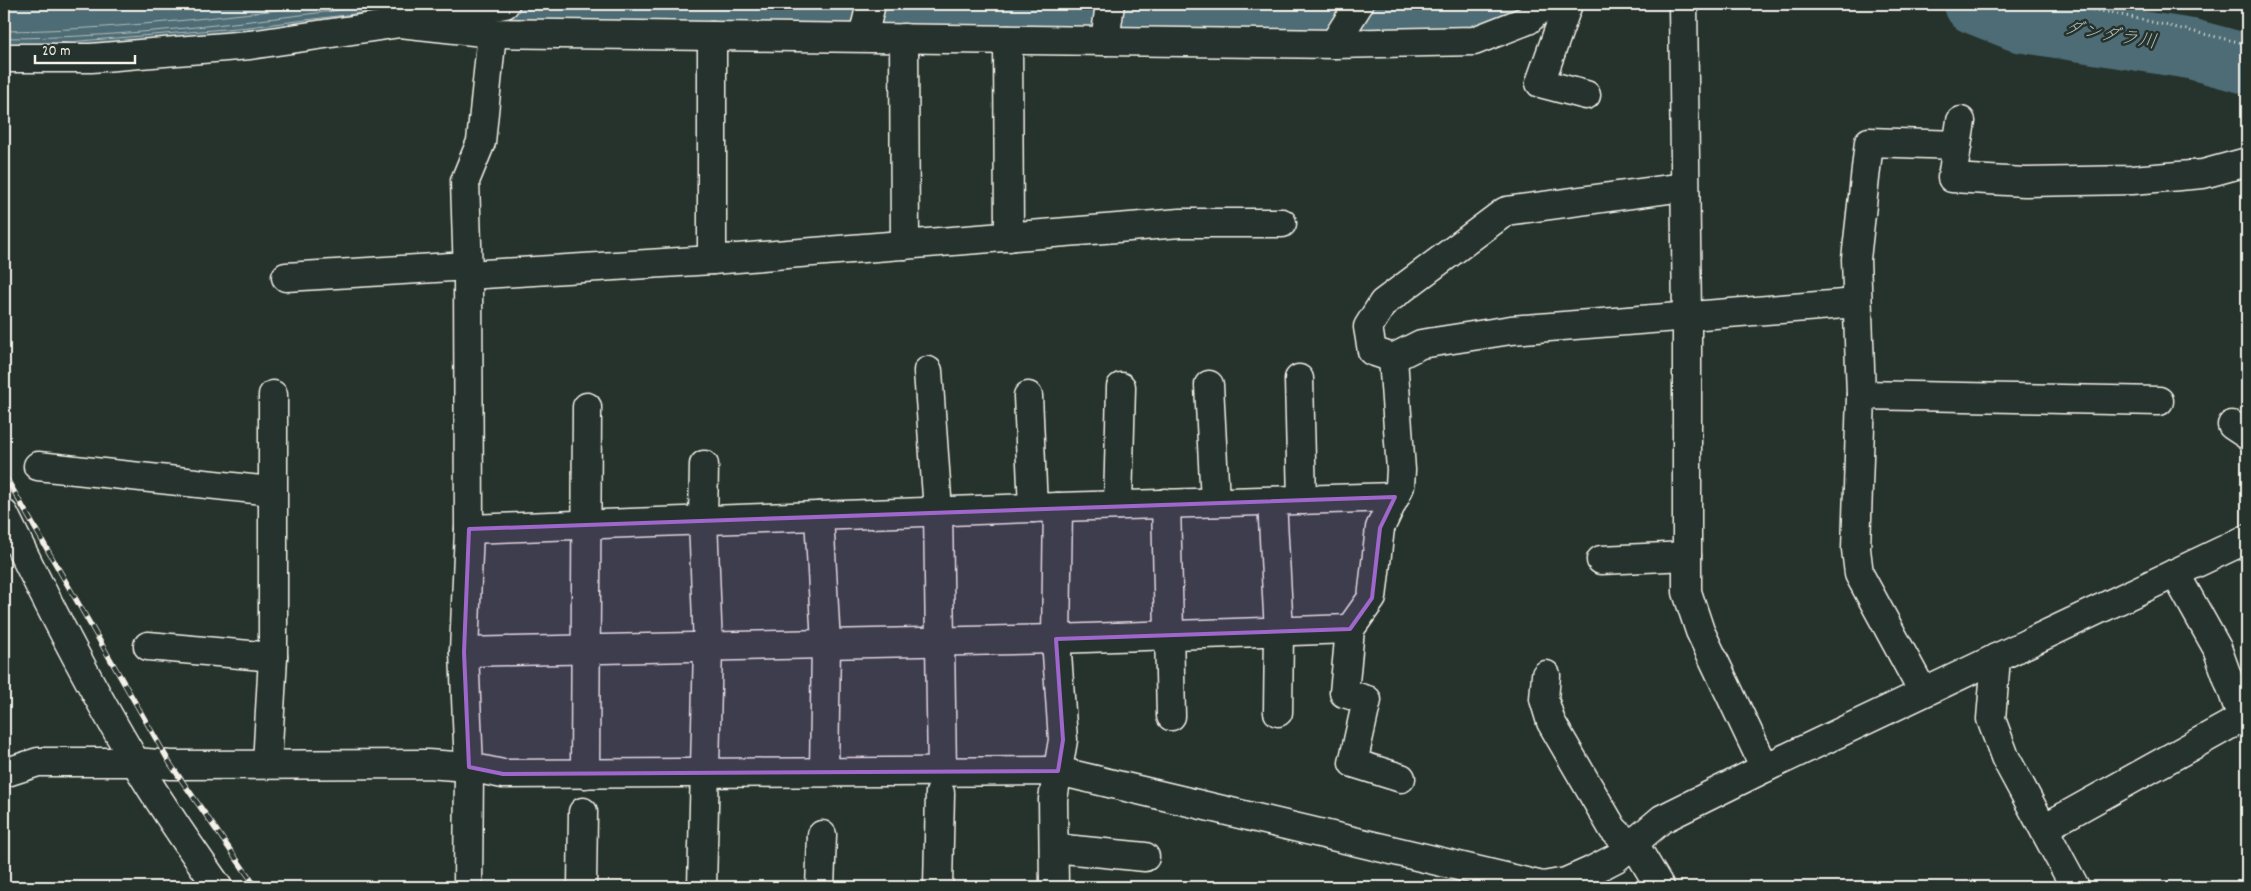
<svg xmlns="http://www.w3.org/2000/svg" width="2251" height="891" viewBox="0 0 2251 891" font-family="Dekko,'Klee One',sans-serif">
<rect width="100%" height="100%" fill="#26332d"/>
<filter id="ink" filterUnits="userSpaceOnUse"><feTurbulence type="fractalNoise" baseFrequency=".02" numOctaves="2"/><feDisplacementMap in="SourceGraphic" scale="10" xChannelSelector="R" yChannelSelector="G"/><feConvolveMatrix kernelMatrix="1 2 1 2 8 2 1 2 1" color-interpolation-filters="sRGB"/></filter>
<g filter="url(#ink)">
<polygon fill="#4e6c74" stroke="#90a1a2" points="4,4 451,4 249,32 80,47 4,49"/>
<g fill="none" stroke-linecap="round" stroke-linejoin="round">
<g stroke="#b2bcba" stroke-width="1">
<path d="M4 31C112 30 220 17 327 4"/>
<path d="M4 38C132 38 260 20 388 4"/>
<polyline points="56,43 249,27 370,12"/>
</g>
<g stroke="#4e6c74" stroke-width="60">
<polyline points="1974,4 2019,22 2191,49 2247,64"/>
<polyline points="540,11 566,19 1488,15 1509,4"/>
</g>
<g stroke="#f4f1e8" stroke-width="31">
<g id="minor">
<polyline points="1568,4 1540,83 1586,95"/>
<polyline points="1683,4 1687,317 1687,592 1700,631 1765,768"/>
<polyline points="400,23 492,33 1334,44 1474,41 1528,20 1545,4"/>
<polyline points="712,36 712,260"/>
<polyline points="863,37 871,4"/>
<polyline points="904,38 905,245"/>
<polyline points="1008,40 1009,237"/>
<polyline points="1105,41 1110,4"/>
<polyline points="1334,44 1359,4"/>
<polyline points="4,58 91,58 250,45 400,23 505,4"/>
<polyline points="1961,121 1952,178 2025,182 2132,180 2203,174 2247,162"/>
<polyline points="1684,187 1506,211 1383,303 1368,327 1372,351 1393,358 1421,344 1511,330 1857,303"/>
<polyline points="468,275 712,260 1180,223 1282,223"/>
<polyline points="286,277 468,266"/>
<polyline points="1393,358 1401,470 1400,486 1380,528 1372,598 1350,629 1344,693 1367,700 1353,763 1401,778"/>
<polyline points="928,371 938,511 942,772"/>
<polyline points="1299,379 1302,500"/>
<polyline points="1209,385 1215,502"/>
<polyline points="1861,395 2159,401"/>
<polyline points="1028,396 1033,508"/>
<polyline points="2232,425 2247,435"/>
<polyline points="38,466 271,491"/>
<polyline points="1272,501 1279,632 1278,712"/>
<polyline points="1166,503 1171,716"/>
<polyline points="1118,505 1121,387"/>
<path d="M4 514C45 598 88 683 136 763 161 806 190 847 218 887"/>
<polyline points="819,516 826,644 824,772"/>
<polyline points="469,529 1058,507 1395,497"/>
<polyline points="1601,560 1687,556"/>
<polyline points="148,646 273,657"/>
<polyline points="464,652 1056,639 1350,629"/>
<polyline points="1996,658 1991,719 2005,757 2075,887"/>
<polyline points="1546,675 1544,699 1551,722 1613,829 1623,839 1633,842 1660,887"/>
<polyline points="1923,692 1859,574 1856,549 1861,395 1856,259 1869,142 1957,145"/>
<polyline points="267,764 273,657 273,395"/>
<polyline points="4,773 38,762 135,762 171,765 427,764 469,767 503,774 1058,771 1543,886 1566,882 1591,871 1616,858 1662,819 1765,768 2247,539"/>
<polyline points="585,774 587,407"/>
<polyline points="2044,828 2242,718 2217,648 2175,573"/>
<polyline points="1054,848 1145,857"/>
<polyline points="468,887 469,767 464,652 469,529 468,275 465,181 481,142 492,33"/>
<polyline points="582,887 583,812"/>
<polyline points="702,887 708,647 703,520 704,465"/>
<polyline points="820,887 822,835"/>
<polyline points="938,887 940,793"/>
<polyline points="1054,887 1053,799 1063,740 1056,639 1058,507"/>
</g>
</g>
<polyline stroke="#f4f1e8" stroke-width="3" stroke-dasharray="1 4" stroke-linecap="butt" points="2058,4 2113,13 2247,44"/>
<use href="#minor" stroke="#26332d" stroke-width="28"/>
<g stroke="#f4f1e8" stroke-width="5.5">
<polyline id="rail" points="4,474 171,765 256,887"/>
</g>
<use href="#rail" stroke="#26332d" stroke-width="4" stroke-dasharray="11" stroke-linecap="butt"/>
</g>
</g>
<path fill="#9f67cb" fill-opacity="0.2" stroke="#9f67cb" stroke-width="4" stroke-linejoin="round" d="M1395 497 1380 528 1372 598 1350 629 1056 639 1063 740 1058 771 503 774 469 767 464 652 469 529Z"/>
<g text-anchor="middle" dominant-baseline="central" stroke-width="5" stroke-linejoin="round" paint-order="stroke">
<g font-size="19" font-style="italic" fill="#b2bcba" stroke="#26332d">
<text transform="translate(2110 37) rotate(9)">ダンダラ川</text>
</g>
</g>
<rect width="2251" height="891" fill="none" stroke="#26332d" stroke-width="20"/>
<rect x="10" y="10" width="2231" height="871" fill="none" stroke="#f4f1e8" stroke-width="2" filter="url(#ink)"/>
<path d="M35 55v8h100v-8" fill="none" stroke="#f4f1e8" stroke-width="2.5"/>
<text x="42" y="55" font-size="15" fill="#f4f1e8" stroke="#26332d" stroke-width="4" paint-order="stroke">20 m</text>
</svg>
